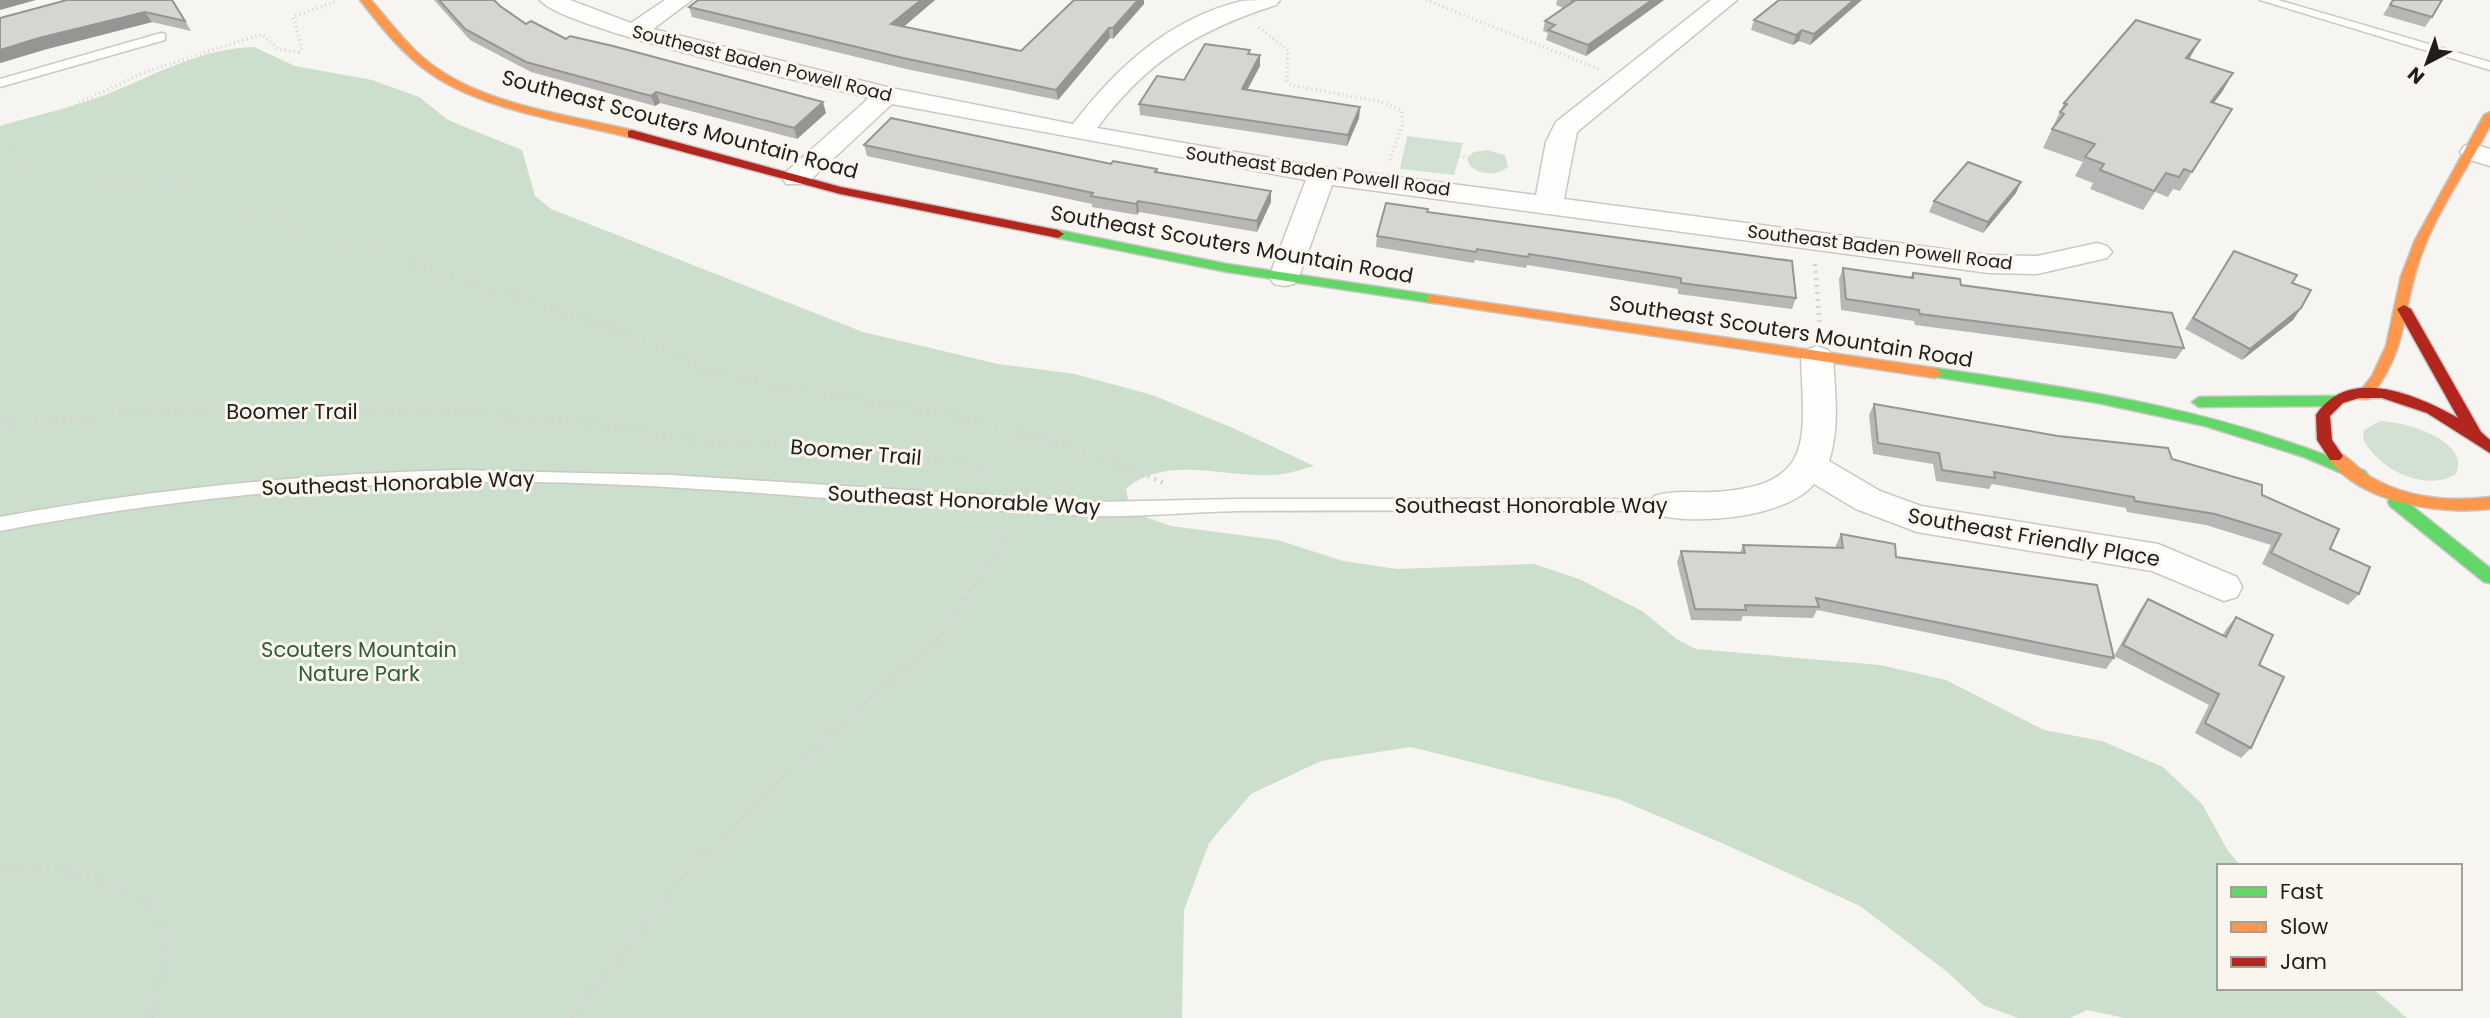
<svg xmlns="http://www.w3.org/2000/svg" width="2490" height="1018" viewBox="0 0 2490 1018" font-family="Poppins,sans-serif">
<rect width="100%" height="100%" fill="#f7f5f1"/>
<g fill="#d2e1d1">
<polygon points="1407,136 1463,143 1454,175 1400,169"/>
<path d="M1487 150 1505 155 1508 167C1496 176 1481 175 1470 166L1467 158 1474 152Z"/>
<path d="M2380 421C2403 421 2471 440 2456 474 2426 493 2376 469 2363 438L2364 430Z"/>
</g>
<path fill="#ccdecc" d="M254 47 295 66 372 80 419 97 448 120 522 150 535 196 551 209 863 332 998 364 1075 374 1152 395 1233 428 1314 466C1304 468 1293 473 1282 474 1233 481 1168 452 1126 489L1128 500 1148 518 1171 526 1278 540 1343 561 1397 569 1534 564 1579 579 1642 611 1678 640 1696 649 1880 665 1946 680 2044 730 2102 741 2163 767 2202 804 2228 851 2241 866H2219V988H2372L2407 1018H2125L2087 1010 2070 1018H2018L1983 1005 1946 971 1860 906 1724 844 1618 799 1411 747 1321 761 1251 794 1209 843 1184 910 1182 1018H0V126C36 115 75 107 110 93 156 74 204 48 254 47Z"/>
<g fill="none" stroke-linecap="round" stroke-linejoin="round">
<g stroke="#cac8c5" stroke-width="3">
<g id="lane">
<polygon points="2260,0 2278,0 2490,62 2490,70"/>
<polygon points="161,33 165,34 165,40 0,87 0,79"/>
<path d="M457 470 671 475 1095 502 1238 499H1666L1675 505 1666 511C1523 511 1381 510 1238 511 1190 512 1143 517 1095 516 908 508 722 485 534 482 354 480 177 497 0 531V517C152 489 303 474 457 470Z"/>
</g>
</g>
<g stroke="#cac8c5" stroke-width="3">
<g id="street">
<path d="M540 0H570L631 23 665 0H692L653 29 891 88 1073 124C1117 67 1170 18 1242 1 1253 0 1267 0 1280 0L1276 5C1198 30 1147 61 1097 128L1322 167 1536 195 1546 142 1556 122 1711 0H1737L1577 132 1564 199 1989 255 2037 256 2097 243 2107 246 2112 252 2107 258 2037 274 1989 273 1332 185 1299 277 1294 284 1284 286 1274 284 1269 277 1306 180 892 104 806 184H786L782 178 786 172 869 98C819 85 561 29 540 0Z"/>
<polygon points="2473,144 2490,149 2490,166 2464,158 2460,152 2464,146"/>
<path d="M1817 346 1828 350 1833 357C1835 392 1840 427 1829 461L1880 491 1921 506 2158 544 2237 577 2242 587 2237 597 2224 601 2152 571 1917 532 1856 509 1814 484C1786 518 1693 526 1654 514L1649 505 1654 496C1673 490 1693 493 1713 492 1816 486 1804 441 1801 357L1806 350Z"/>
</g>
</g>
<g stroke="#cac8c5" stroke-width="3">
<g id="fast">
<polygon points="1058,230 1227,264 1433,295 1440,299 1433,303 1227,272 1053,237 1052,234"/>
<path d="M1935 368C2087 390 2222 410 2365 471L2368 475 2360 481 2304 457 2205 426 2098 403 1930 376 1928 373Z"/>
<polygon points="2337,396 2344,401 2337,406 2199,407 2192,402 2199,397"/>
<polygon points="2396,496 2402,498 2490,568 2490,583 2484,582 2390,506 2388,502 2390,498"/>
</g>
</g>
<g stroke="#cac8c5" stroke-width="3">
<g id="slow">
<path d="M360 0H371C392 24 411 51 438 69 491 106 574 116 636 131L638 134 632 138C569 122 485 111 431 74 403 55 380 26 360 0Z"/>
<path d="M2490 112V126C2467 170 2436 212 2420 259 2401 314 2409 349 2369 399H2359L2357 395 2372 376 2386 346 2401 276 2415 240 2484 115Z"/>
<polygon points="1433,295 1935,368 1942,373 1935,378 1428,302 1426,299 1428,296"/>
<path d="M2335 451C2347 454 2358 469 2369 476 2405 498 2449 502 2490 497V509C2439 515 2357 503 2327 456Z"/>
</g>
</g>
<g stroke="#cac8c5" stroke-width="3">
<g id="jam">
<polygon points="632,130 841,187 1058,230 1064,234 1058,238 840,194 628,137 628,131"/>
<path d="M2404 305 2411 309 2481 432 2490 440V453L2427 413 2382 398H2359L2343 403 2330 416 2332 440 2343 456 2340 460H2330L2317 440 2316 415C2349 365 2417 395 2458 418L2397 309Z"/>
</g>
</g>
<g stroke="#d3d3d2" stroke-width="3.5" stroke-dasharray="1 3.5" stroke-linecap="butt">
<polyline points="1426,0 1599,69"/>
<polyline points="1259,27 1288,50 1287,81 1291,85 1382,102 1402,111 1403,123 1389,162"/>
<polyline points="0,155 79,103 143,73 262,34 278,49 299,52 302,48 293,17 337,1"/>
<polyline points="1459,156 1467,158"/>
<polyline points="0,164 44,175 148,178 417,265"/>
</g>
<g stroke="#d3d3d2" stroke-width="4.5" stroke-dasharray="2 5" stroke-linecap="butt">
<polyline points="411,263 622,331 701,368 802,390 963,417 1090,452 1164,483"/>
<polyline points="1815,264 1820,329"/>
<polyline points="0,424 136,413 321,409 477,413 604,425 702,442 876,452 966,463 993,477"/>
<polyline points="966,598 997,552 1005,527"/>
</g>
<g stroke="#d3d3d2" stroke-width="5" stroke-dasharray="2 6" stroke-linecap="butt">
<path d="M0 865C46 868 154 874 163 933 164 941 162 948 162 955 161 977 159 997 151 1018"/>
<polyline points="571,1018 687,871 838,726 939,639 967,596"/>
</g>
<use href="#lane" fill="#fefefd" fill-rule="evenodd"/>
<use href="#street" fill="#fefefd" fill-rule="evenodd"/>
<use href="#fast" fill="#63d668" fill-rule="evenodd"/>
<use href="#slow" fill="#ff974d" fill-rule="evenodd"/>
<use href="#jam" fill="#b3261e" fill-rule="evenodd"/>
</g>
<g fill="#b9b7b5">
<polygon points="173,0 191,31 152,22 47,49 0,63 0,18"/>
<polygon points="434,0 494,0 500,6 526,24 566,39 826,113 797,139 660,103 655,106 531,72 470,40"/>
<polygon points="698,0 935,0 903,27 1021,51 1074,0 1144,0 1144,4 1113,39 1110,38 1058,100 906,69 692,17 689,7"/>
<polygon points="1557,0 1664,0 1586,56 1546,40 1548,33 1543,31 1545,21 1563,8 1556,5"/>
<polygon points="2393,0 2432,17 2425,27 2383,15"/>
<polygon points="1754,20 1838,21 1810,45 1799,41 1793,45 1751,30"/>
<polygon points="2200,40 2189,59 2233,73 2222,92 2213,103 2232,109 2180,191 2173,189 2168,197 2155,192 2143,210 2090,189 2093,183 2075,176 2083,162 2043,148 2064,103"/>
<polygon points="1250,54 1260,66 1247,90 1360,107 1359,118 1347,146 1140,115 1139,104 1184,80"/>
<polygon points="864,145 1157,169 1158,173 1271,202 1257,232 1139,212 1137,215 1092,207 1092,204 867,156"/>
<polygon points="2016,193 1983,233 1929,212 1934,201"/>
<polygon points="1428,212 1796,298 1792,309 1678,294 1678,289 1527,265 1526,268 1475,260 1474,263 1376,247 1377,236"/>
<polygon points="2227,262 2292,283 2301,308 2293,320 2242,360 2185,329"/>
<polygon points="1843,268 1910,277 1913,273 1961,285 2184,348 2176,359 1915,325 1914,321 1841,310 1839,279"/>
<polygon points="1874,404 2172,459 2262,495 2330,549 2359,594 2348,605 2262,564 2271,545 2206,525 2127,512 2126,508 1992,484 1989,489 1936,481 1933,464 1873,454 1869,415"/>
<polygon points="1841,534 1896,557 2114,658 2106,669 1817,610 1813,618 1743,616 1741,621 1691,620 1677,562 1681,551 1740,553 1743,545 1836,548 1836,545"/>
<polygon points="2148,599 2222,636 2227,628 2236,617 2259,665 2251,748 2241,758 2195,733 2209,705 2114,656 2140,610"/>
</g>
<g fill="#969593">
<polygon points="0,0 36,0 0,10"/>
<polygon points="921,0 935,0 894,35 891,24"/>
<polygon points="1138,0 1144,0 1144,4 1113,39 1113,28"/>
<polygon points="1652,0 1664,0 1586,56 1588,45"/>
<polygon points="1854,0 1862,0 1810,45 1814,34"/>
<polygon points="145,12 152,22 47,49 0,63 0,50 39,38"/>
<polygon points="1109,28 1110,38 1058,100 1056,90"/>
<polygon points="1802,30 1799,41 1793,45 1796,35"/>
<polygon points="2200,40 2189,59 2186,58"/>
<polygon points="1260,55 1260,66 1242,100 1242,89"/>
<polygon points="2233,73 2222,92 2200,121 2211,102"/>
<polygon points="656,92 660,103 655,106 651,96"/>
<polygon points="823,102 826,113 797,139 794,128"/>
<polygon points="1360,107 1359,118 1347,146 1348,135"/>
<polygon points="2021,182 2016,193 1983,233 1988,222"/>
<polygon points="1271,191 1271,202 1257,232 1257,221"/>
<polygon points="1138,201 1139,212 1137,215 1136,204"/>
<polygon points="2301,308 2293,320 2242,360 2250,349"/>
</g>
<g fill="#d7d5d2" stroke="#969593" stroke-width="2">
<polygon points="67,0 172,0 185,21 145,12 39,38 0,50 0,18"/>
<polygon points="439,0 494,0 500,6 526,24 531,21 566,39 570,36 613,46 823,102 794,128 656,92 651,96 526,62 465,29"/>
<polygon points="698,0 921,0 891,24 1021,51 1074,0 1138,0 1113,28 1109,28 1056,90 903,58 689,7"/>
<polygon points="1571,0 1652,0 1588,45 1548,30 1555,25 1545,21 1574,1"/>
<polygon points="1779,0 1854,0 1814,34 1802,30 1796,35 1754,20"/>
<polygon points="2393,0 2442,0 2432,17 2390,5"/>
<polygon points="2136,20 2200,40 2186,58 2233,73 2211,102 2232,109 2192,172 2184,169 2179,177 2166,173 2154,191 2100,170 2104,164 2085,157 2095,144 2052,129 2064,114 2060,112 2067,104 2064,103"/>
<polygon points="1205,44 1250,50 1248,54 1260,55 1242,89 1360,107 1348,135 1139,104 1157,76 1184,80"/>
<polygon points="891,118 1111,164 1113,161 1157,169 1155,172 1271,191 1257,221 1138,201 1136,204 1091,196 1093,193 864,145"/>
<polygon points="1968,162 2021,182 1988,222 1934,201"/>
<polygon points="1386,203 1428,209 1427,212 1792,261 1796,298 1681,283 1681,278 1529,254 1528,257 1477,249 1476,252 1377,236"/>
<polygon points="2234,251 2297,275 2292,283 2311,290 2301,308 2250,349 2193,318"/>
<polygon points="1843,268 1913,278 1913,273 1960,279 1961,285 2172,313 2184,348 1920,314 1919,310 1846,299"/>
<polygon points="1874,404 2058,436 2168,448 2172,459 2262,485 2262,495 2339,529 2330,549 2370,567 2359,594 2271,553 2281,534 2215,514 2135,501 2134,497 1994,472 1995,478 1942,470 1939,453 1878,443"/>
<polygon points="1841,534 1895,544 1896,557 2097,585 2114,658 1816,598 1819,607 1745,605 1746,610 1695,609 1681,551 1745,553 1743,545 1843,548"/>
<polygon points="2148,599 2226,637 2236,617 2273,635 2259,665 2284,677 2251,748 2205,723 2219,694 2123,645"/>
</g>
<g text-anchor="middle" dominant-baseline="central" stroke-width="6" stroke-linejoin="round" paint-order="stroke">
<g font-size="18" fill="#1f1e1b" stroke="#faf6ee">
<text transform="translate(762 63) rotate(14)">Southeast Baden Powell Road</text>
<text transform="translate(1318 171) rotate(8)">Southeast Baden Powell Road</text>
<text transform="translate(1880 247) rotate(7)">Southeast Baden Powell Road</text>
</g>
<g font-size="21" fill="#1f1e1b" stroke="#faf6ee">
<text transform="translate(680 124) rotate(15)">Southeast Scouters Mountain Road</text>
<text transform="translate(1232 244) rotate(10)">Southeast Scouters Mountain Road</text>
<text transform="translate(1791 331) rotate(9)">Southeast Scouters Mountain Road</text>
<text x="292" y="411">Boomer Trail</text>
<text transform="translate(856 452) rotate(5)">Boomer Trail</text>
<text transform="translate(398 483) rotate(-2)">Southeast Honorable Way</text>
<text transform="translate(964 500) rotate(3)">Southeast Honorable Way</text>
<text x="1531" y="505">Southeast Honorable Way</text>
<text transform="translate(2034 537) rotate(10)">Southeast Friendly Place</text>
</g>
<g font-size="21" fill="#2d5e36" stroke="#faf6ee">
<text x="359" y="649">Scouters Mountain<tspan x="359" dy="24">Nature Park</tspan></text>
</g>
</g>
<rect x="2217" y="864" width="245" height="126" fill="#faf6ee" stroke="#a2a09a" stroke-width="2"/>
<rect x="2231" y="887" width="35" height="10" fill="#63d668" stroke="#a2a09a" stroke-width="2"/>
<text x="2280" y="899" font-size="21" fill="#1f1e1b">Fast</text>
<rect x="2231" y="922" width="35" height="10" fill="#ff974d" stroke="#a2a09a" stroke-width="2"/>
<text x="2280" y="934" font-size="21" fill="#1f1e1b">Slow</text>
<rect x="2231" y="957" width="35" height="10" fill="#b3261e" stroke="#a2a09a" stroke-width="2"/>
<text x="2280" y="969" font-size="21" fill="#1f1e1b">Jam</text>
<g transform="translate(2427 63) rotate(221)" stroke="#faf6ee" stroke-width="5" paint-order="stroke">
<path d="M0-5L12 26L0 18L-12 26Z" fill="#1f1e1b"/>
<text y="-10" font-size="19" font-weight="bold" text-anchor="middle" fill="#1f1e1b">N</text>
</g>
</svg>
